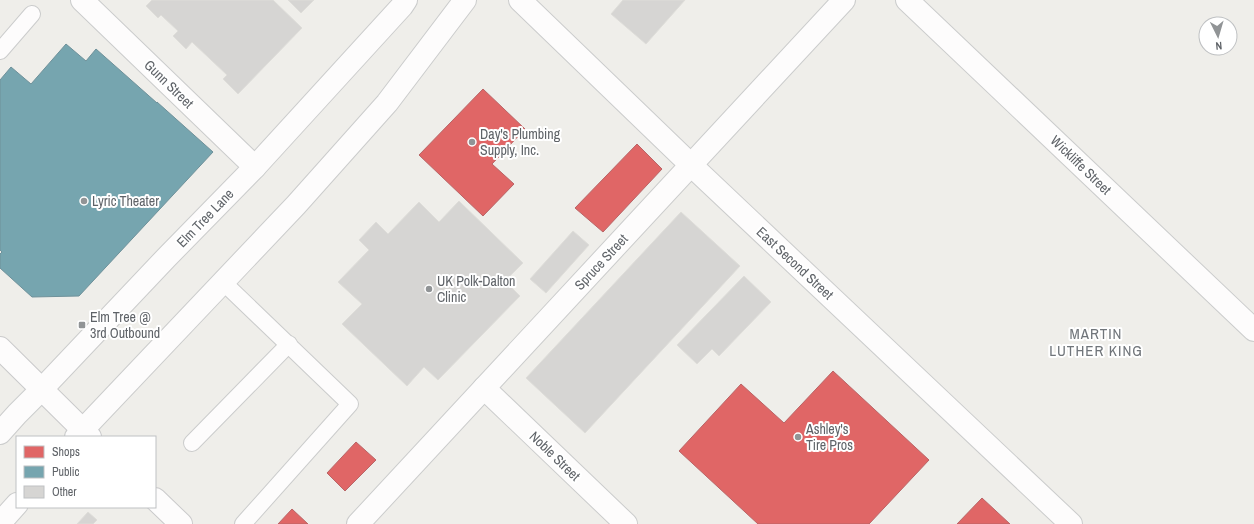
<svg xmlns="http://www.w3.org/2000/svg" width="1254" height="524" viewBox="0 0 1254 524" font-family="'Archivo Narrow',sans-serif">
<rect width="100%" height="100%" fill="#efeeea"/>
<g fill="#e06666" stroke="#b96567">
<polygon points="483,89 525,129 492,164 514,184 483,216 419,155"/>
<polygon points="637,144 662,169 603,232 575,208"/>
<polygon points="833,371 929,460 869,524 758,524 679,451 741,384 784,423"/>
<polygon points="356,442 376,460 345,491 327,473"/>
<polygon points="982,498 1010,524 957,524"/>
<polygon points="292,509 308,524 278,524"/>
</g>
<polygon fill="#76a5af" stroke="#6f919a" points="66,44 86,61 96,49 157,103 157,102 213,152 79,296 32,297 0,268 0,254 2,252 0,250 0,80 11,67 31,84"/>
<g fill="#d6d5d3" stroke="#deddd9">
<polygon points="152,0 273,0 302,28 238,94 223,79 227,75 192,42 186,49 173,36 178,31 161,15 158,18 146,6"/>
<polygon points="288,0 314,0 301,13"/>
<polygon points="623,0 685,0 646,44 611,14"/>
<polygon points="459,201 523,263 505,281 520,296 438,380 424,367 407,386 342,324 362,304 338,282 369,250 359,240 376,222 388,234 419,202 439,222"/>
<polygon points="681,212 740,266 585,433 526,378"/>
<polygon points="573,231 589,245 546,293 530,279"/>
<polygon points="744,276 771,302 719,356 712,349 697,364 677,345"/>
<polygon points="88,512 97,520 93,524 77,524"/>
</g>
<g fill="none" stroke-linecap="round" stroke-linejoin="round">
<g stroke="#cbcccc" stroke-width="18">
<g id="service">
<polyline points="0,51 32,14"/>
<polyline points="223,282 350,404 243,524"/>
<polyline points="192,443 289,344"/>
</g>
</g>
<g stroke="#cbcccc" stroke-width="24">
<g id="minor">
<polyline points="82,0 255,167"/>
<polyline points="520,0 691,165 1071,524"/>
<polyline points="907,0 1254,330"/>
<polyline points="484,388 626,524"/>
<polyline points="358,524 844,0"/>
</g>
</g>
<g stroke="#cbcccc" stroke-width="24">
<g id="tertiary">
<polyline points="0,433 17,414 42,389 166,258 255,167 402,6 406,0"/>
<polyline points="76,437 296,205 387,103 465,0"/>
<polyline points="0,523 17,504"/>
</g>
</g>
<g stroke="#cacacb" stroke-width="24">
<g id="secondary">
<polyline points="0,348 90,437"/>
<polyline points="155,499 181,524"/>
</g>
</g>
<use href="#service" stroke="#fdfcfc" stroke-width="16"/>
<use href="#minor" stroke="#fdfcfc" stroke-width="22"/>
<use href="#tertiary" stroke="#fdfcfc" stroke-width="22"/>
<use href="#secondary" stroke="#fdfcfc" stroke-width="22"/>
</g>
<g fill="#919496" stroke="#fff" stroke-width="1.5">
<circle cx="472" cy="142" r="4"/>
<circle cx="84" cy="201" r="4"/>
<circle cx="429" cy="289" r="4"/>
<rect x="78" y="321" width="8" height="8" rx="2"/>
<circle cx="798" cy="437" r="4"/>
</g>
<g text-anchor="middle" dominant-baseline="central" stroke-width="4" stroke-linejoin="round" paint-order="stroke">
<g font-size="14" fill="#5f6368" stroke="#fff">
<text transform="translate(169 84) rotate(44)">Gunn Street</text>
<text transform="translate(1081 165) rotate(44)">Wickliffe Street</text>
<text transform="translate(205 218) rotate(-46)">Elm Tree Lane</text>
<text transform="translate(601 262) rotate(-47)">Spruce Street</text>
<text transform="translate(795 263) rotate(43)">East Second Street</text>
<text transform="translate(555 456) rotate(44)">Noble Street</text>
</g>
<g font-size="14" fill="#5f6368" stroke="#fff" text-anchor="start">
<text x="480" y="134">Day's Plumbing<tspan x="480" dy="16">Supply, Inc.</tspan></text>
<text x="92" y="201">Lyric Theater</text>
<text x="437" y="281">UK Polk-Dalton<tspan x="437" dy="16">Clinic</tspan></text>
<text x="90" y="317">Elm Tree @<tspan x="90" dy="16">3rd Outbound</tspan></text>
<text x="806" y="429">Ashley's<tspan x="806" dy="16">Tire Pros</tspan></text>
</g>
<g font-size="15" letter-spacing="1" fill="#70757a" stroke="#fff">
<text x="1096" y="333">MARTIN<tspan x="1096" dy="17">LUTHER KING</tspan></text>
</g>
</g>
<rect x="16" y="436" width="140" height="72" fill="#ffffff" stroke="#bfc1c3"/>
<rect x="24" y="446" width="20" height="12" fill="#e06666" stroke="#bfc1c3"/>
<text x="52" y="456" font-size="12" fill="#5f6368">Shops</text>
<rect x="24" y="466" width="20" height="12" fill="#76a5af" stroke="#bfc1c3"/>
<text x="52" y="476" font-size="12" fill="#5f6368">Public</text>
<rect x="24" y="486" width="20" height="12" fill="#d6d5d3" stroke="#bfc1c3"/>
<text x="52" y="496" font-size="12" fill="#5f6368">Other</text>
<g transform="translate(1218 36) rotate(175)"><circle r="19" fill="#ffffff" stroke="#bfc1c3"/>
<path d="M0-3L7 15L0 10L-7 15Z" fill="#919496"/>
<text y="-6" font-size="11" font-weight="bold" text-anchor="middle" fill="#5f6368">N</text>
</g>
</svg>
